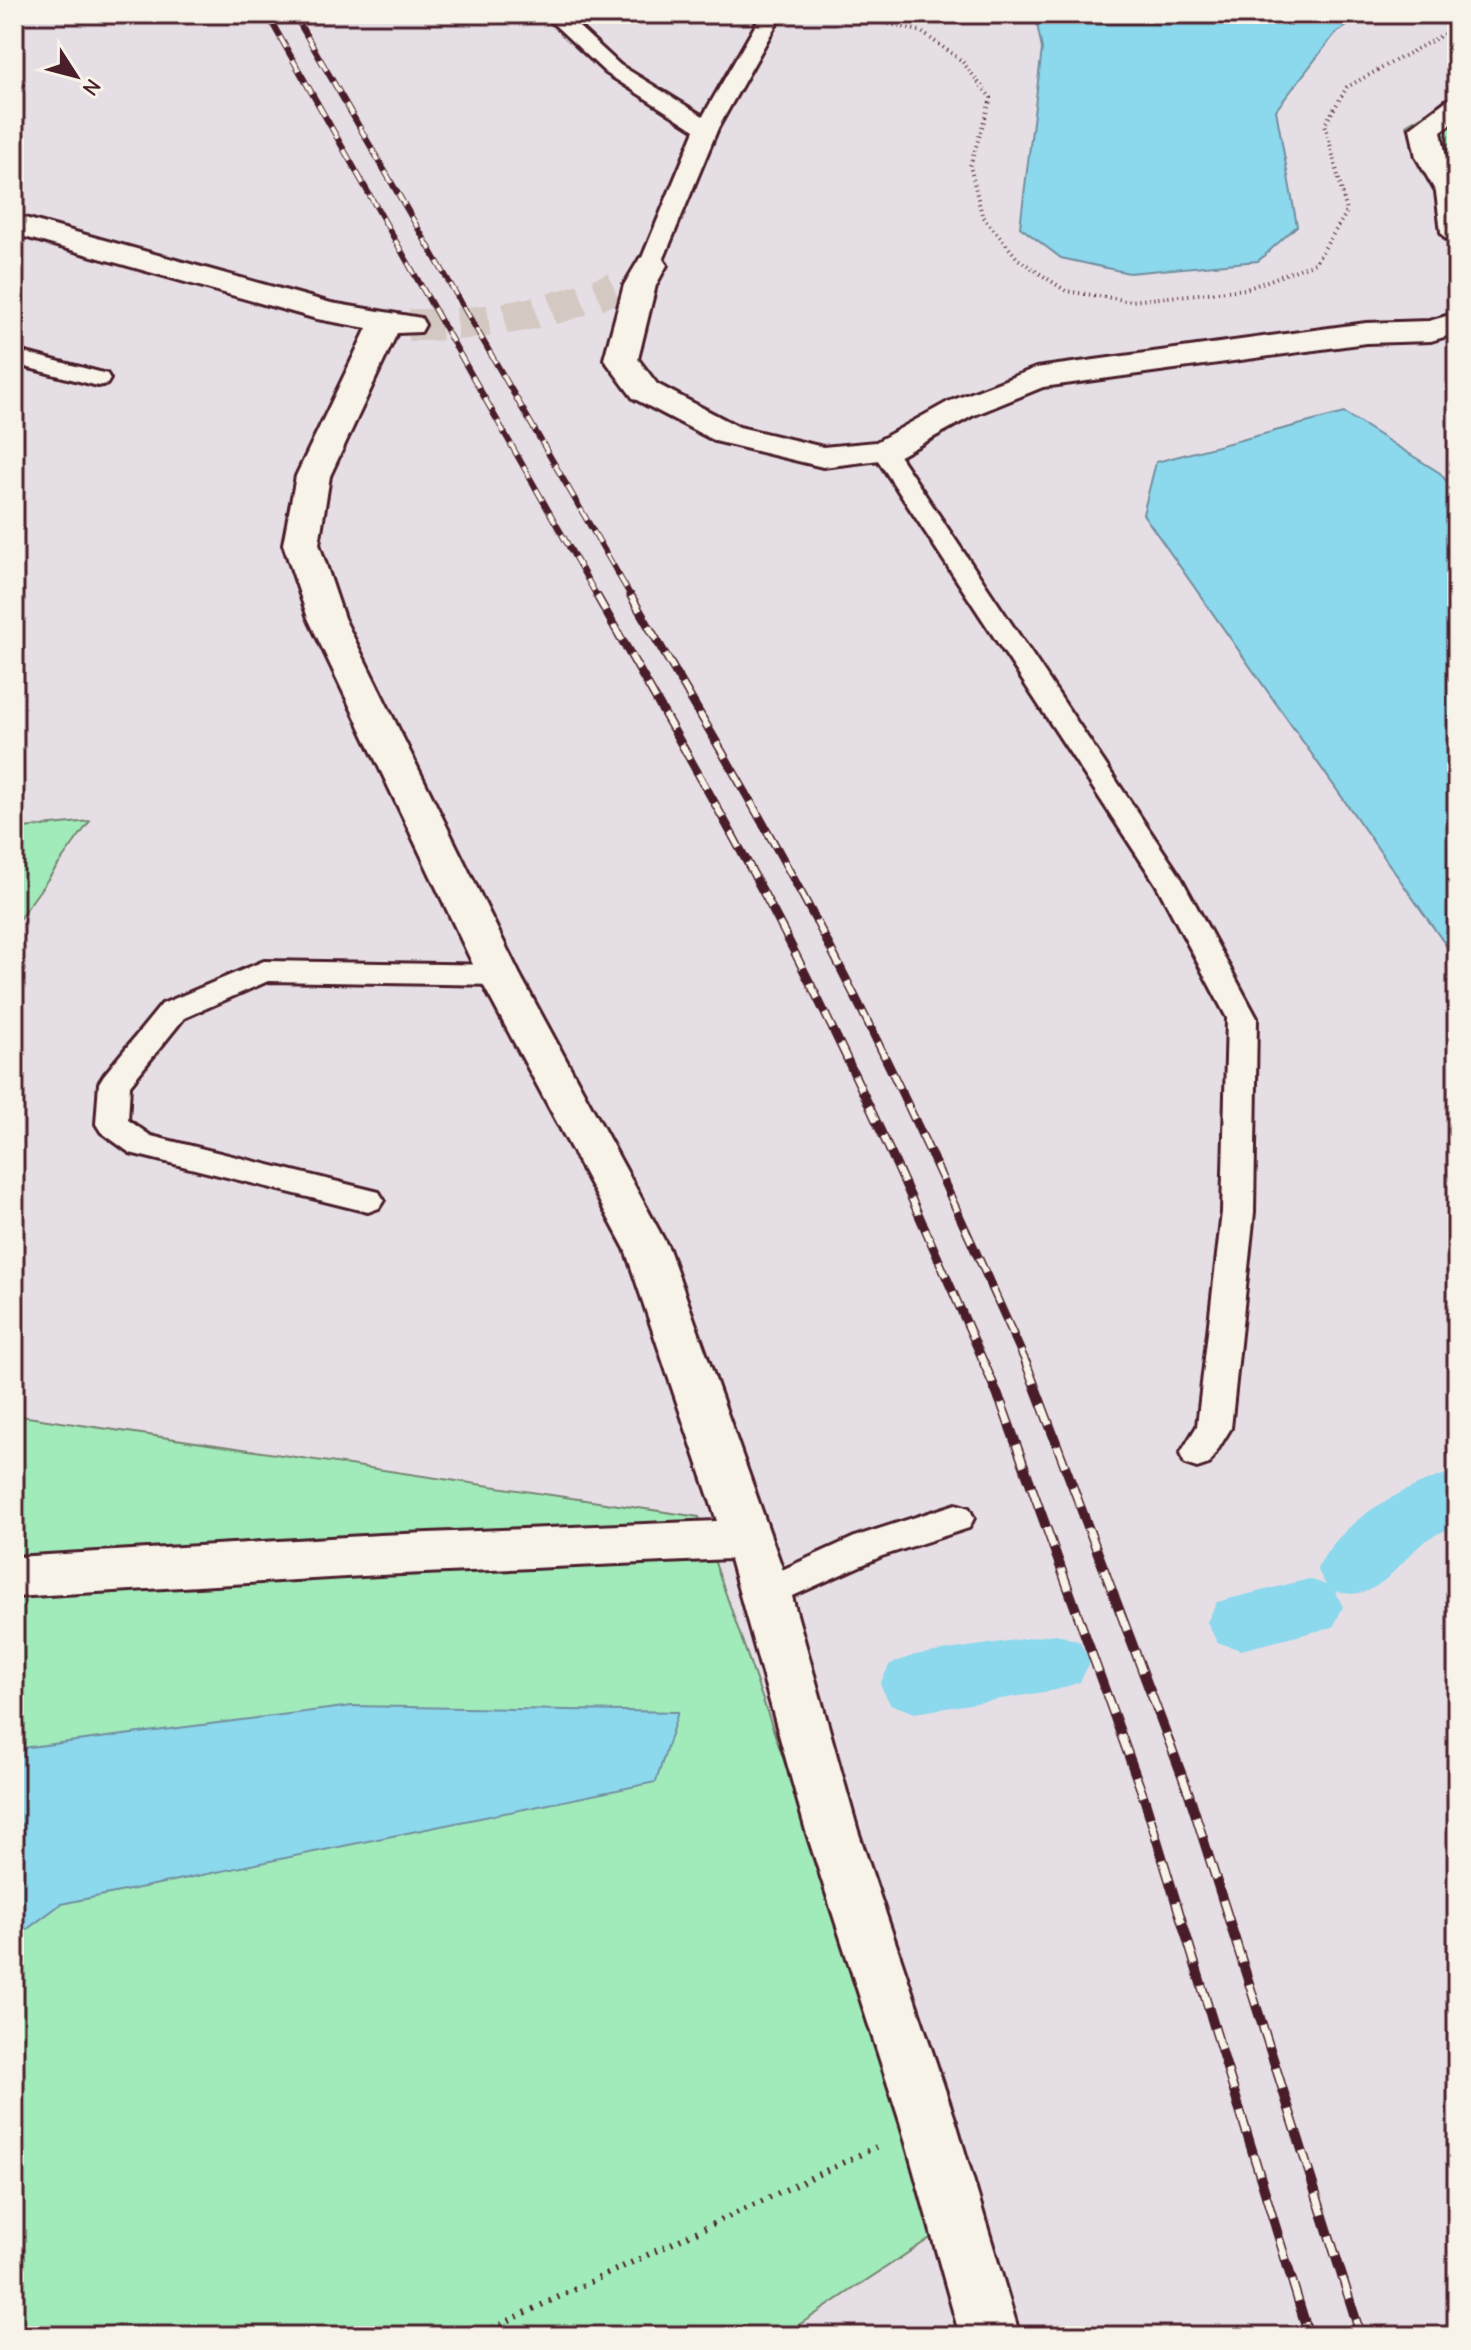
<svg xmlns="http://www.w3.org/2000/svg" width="1471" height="2350" viewBox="0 0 1471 2350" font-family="'Comic Neue',sans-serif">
<rect width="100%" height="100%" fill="#f7f3e8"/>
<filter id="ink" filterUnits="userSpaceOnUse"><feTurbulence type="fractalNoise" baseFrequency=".0125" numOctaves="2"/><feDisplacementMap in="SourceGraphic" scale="16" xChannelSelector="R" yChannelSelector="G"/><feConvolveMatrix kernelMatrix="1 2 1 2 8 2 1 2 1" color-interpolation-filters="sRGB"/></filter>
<g filter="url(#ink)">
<rect fill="#e6dee5" x="14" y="14" width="1443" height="2322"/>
<g fill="#a1ebba" stroke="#768572" stroke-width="2">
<polygon points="1457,95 1457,236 1406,125"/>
<polygon points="90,821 14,926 14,829"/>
<polygon points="14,1415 699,1517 947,2227 782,2336 14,2336"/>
</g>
<g fill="#8cd8ec" stroke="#728e9f" stroke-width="2">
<polygon points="1035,14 1365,14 1335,34 1276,110 1297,226 1258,261 1129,273 1061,258 1020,227 1042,49"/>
<polygon points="1344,413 1440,473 1457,494 1457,961 1143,514 1156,462"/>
<polygon points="352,1706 678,1712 656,1782 61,1904 14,1939 14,1749"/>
</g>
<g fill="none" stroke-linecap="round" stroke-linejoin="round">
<g fill="#8cd8ec" fill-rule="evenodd">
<path d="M1457 1470V1525C1448 1530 1437 1533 1428 1539 1397 1561 1379 1605 1335 1591L1343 1607 1333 1627 1241 1650 1217 1642 1207 1622 1217 1602 1309 1579 1326 1585 1317 1569C1344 1516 1403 1488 1457 1470Z"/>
<polygon points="1056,1634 1080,1642 1090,1662 1080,1682 1056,1690 915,1713 890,1704 880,1684 890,1664 915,1655"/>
</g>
<path stroke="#d4c9c2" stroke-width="32" stroke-dasharray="32 16" stroke-linecap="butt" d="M409 325C481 326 547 315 614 288"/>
<g stroke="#4a1f2b" stroke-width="6">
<g id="lane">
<polygon points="543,14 565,14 620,65 703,116 762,14 782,14 718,128 659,270 643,270 639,265 695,130 606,73"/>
<polygon points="14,350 107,374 110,379 107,384 98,386 14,364"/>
<polygon points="884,444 893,446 896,451 1180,876 1257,1018 1254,1212 1231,1428 1209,1464 1197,1468 1185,1464 1180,1454 1197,1426 1222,1212 1227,1018 1156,884 872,451 875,446"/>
<polygon points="264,961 499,965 510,968 514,975 510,982 499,985 268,981 184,1018 130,1085 128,1120 151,1136 379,1192 384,1200 379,1208 368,1212 130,1153 101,1132 96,1124 99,1083 104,1075 162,1004"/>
<polygon points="956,1504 969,1508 974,1518 969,1528 882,1556 766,1608 753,1603 748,1593 753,1583 857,1536"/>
</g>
</g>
<g stroke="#4a1f2b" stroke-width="6">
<g id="street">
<polygon points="1457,97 1457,120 1441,131 1446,157 1457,176 1457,241 1446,239 1441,232 1436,192 1416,157 1410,128 1447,100"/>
<polygon points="14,215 331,303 421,318 425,325 421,332 397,333 330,476 319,544 344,618 520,975 669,1249 791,1593 858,1831 956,2122 1020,2336 960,2336 900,2122 806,1831 730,1559 380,1575 14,1597 14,1557 380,1535 717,1521 625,1249 478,975 308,618 283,544 296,476 367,328 317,319 14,234"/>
<polygon points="651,255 662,258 667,265 656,285 638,359 657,384 739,427 823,447 876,442 948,402 1036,368 1366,323 1429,321 1457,313 1457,333 1431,341 1366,343 1043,387 972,416 896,458 823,467 715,441 633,398 604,359 624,285 640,258"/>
</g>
</g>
<polyline stroke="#4a1f2b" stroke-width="4" stroke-dasharray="1 4" stroke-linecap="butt" points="845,14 920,31 961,60 991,98 970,166 982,215 1018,259 1066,291 1131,301 1246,289 1315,263 1347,212 1325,124 1347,87 1457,27"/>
<polyline stroke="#4a1f2b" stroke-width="6" stroke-dasharray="2 7" stroke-linecap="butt" points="476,2336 876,2147"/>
<use href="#lane" fill="#f7f3e8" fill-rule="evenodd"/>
<use href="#street" fill="#f7f3e8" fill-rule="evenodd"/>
<g stroke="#4a1f2b" stroke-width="6">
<g id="rail-far2">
<polyline points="267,14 598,598"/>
<polyline points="294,14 632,598"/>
</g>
</g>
<g stroke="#4a1f2b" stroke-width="9">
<g id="rail-far1">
<path d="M597 596C668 721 741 845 805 973 870 1102 927 1233 985 1365"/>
<path d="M631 596C702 718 775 839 839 965 906 1096 966 1230 1027 1365"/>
</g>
</g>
<g stroke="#4a1f2b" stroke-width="10">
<g id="rail">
<polyline points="984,1363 1002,1405 1145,1801 1309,2336"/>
<polyline points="1026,1363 1189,1794 1361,2336"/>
</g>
</g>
<use href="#rail-far2" stroke="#f7f3e8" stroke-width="4" stroke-dasharray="13" stroke-linecap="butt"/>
<use href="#rail-far1" stroke="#f7f3e8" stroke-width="6" stroke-dasharray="17" stroke-linecap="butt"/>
<use href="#rail" stroke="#f7f3e8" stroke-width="7" stroke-dasharray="22" stroke-linecap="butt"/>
</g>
</g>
<rect width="1471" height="2350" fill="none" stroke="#f7f3e8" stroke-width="48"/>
<rect x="24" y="24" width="1423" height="2302" fill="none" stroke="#4a1f2b" stroke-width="3" filter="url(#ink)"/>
<g transform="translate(76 76) rotate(126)" stroke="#f7f3e8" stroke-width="6" paint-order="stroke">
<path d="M0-6L14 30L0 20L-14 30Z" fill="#4a1f2b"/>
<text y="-12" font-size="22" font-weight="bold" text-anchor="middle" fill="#4a1f2b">N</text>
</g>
</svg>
